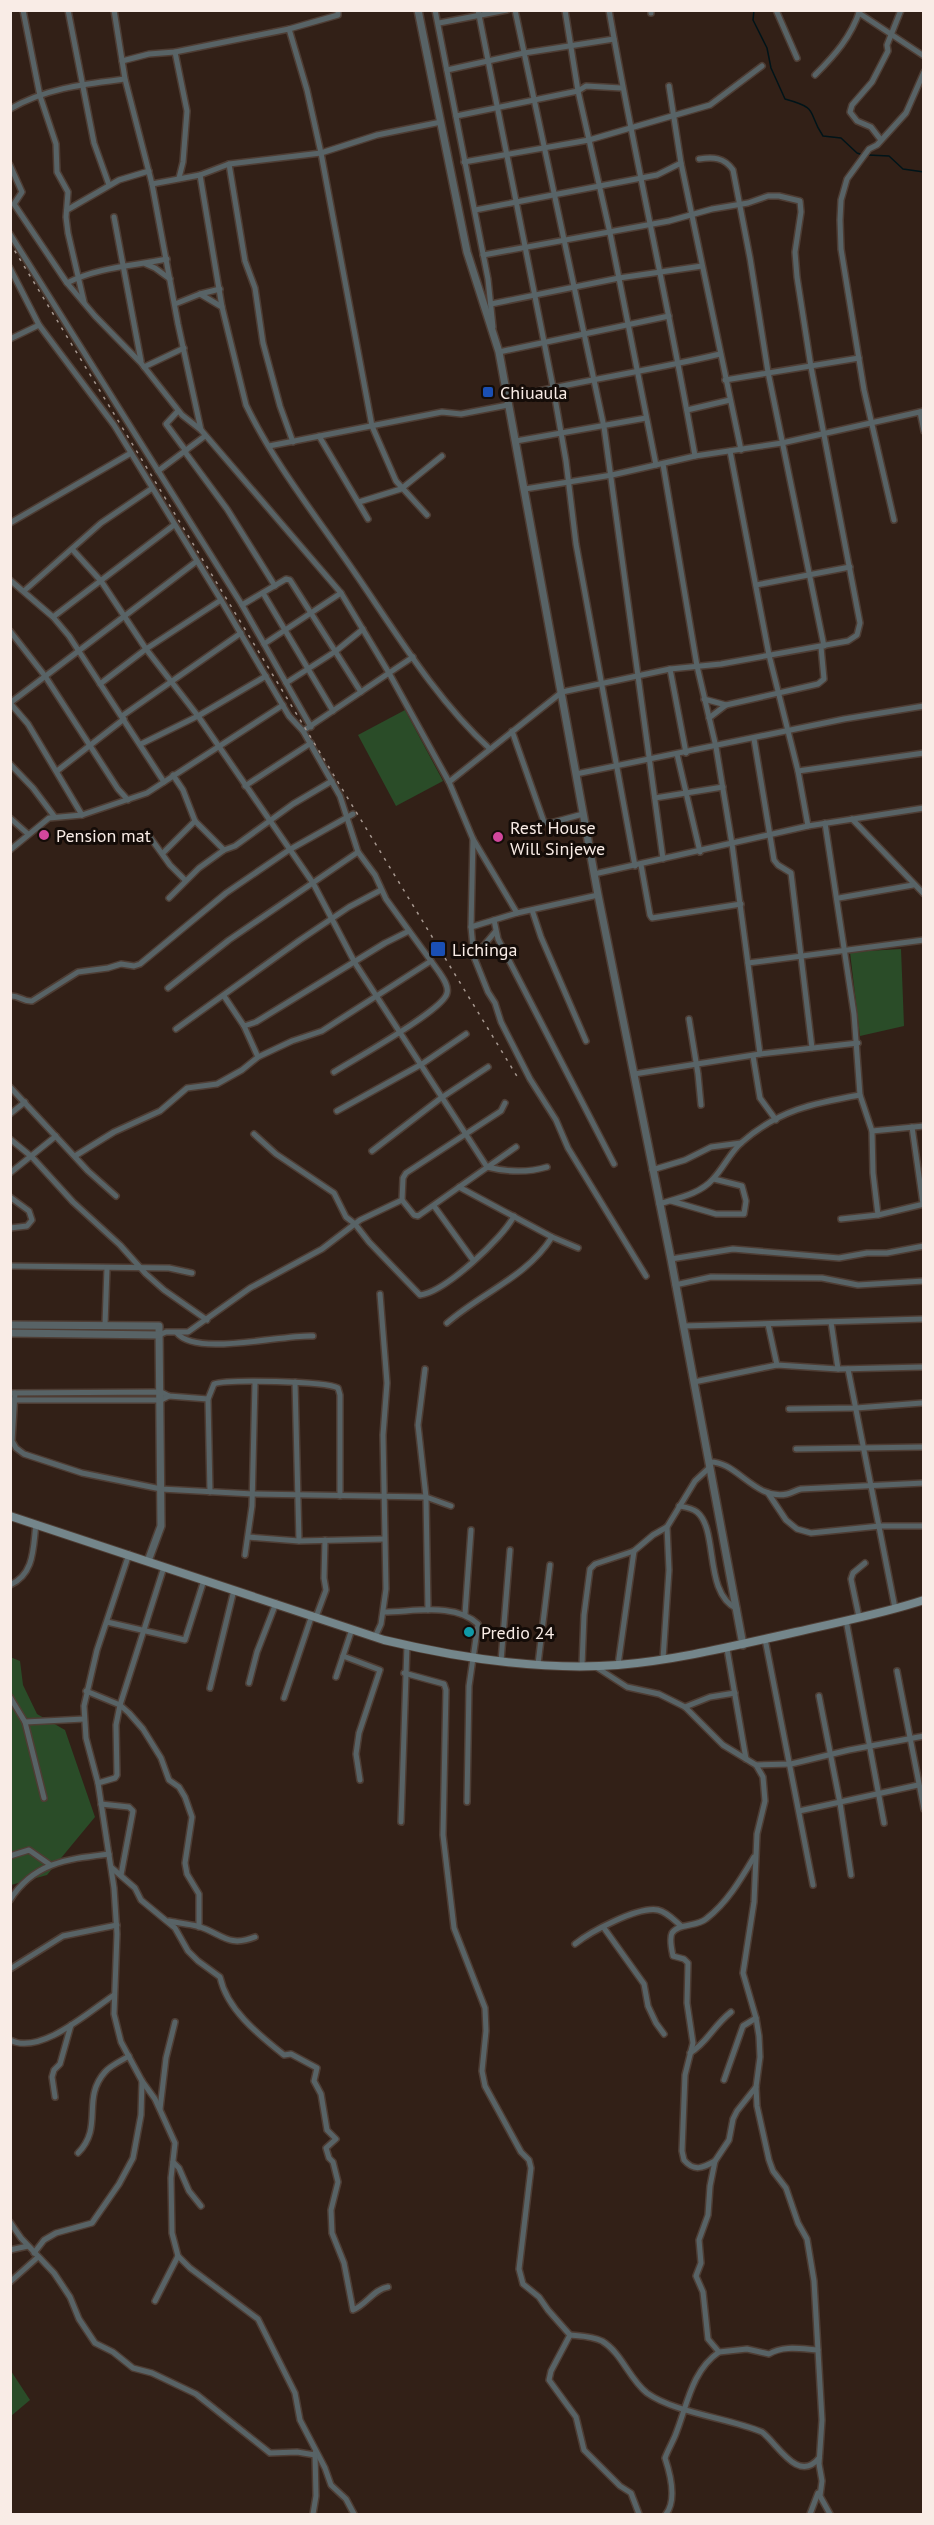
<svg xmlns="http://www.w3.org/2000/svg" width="934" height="2525" viewBox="0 0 934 2525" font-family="'PT Sans',sans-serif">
<rect width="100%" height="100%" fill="#322017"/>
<g fill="#2a4c28">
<polygon points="405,710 443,781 396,806 358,735"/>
<polygon points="901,949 904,1026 860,1036 850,952"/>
<polygon points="10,1657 20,1661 23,1685 37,1714 65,1730 95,1817 47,1875 11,1885"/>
<polygon points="11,2371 30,2400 11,2416 10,2416"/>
</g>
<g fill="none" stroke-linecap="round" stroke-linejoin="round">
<g stroke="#001419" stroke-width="1.5">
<path d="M754 10 753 20 767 48 771 68 785 99C821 109 806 111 823 136L841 138 857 153 863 155"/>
<polyline points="868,155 889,156 903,169 924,172"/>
</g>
<g stroke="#4e3d34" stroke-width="8">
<g id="minor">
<polyline points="23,10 40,96 56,144 57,172 68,192 66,217 68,233 84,302"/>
<polyline points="68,10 94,143 109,185"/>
<polyline points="114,10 125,79 152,184 178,324 201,430"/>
<polyline points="435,10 488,279 493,327"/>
<polyline points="478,10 553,387 566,461 576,544 635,866"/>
<polyline points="515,10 604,427 663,859"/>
<polyline points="565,10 578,91 610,233 656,465"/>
<path d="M609 10C635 160 669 307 695 456"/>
<polyline points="651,10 651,13"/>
<polyline points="776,10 797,58"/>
<polyline points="859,13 924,56"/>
<polyline points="439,23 507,10"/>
<polyline points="289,29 307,90 321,153 372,426 396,481 427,515"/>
<polyline points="175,52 187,111 183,162 179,178"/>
<polyline points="122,61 149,54 175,52 289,29 338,15 338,10"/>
<polyline points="447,70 524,53 614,39"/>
<path d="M815 75C835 55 851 37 860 10"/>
<polyline points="669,86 681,163 741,450"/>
<path d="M10 109C46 88 85 84 125 79"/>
<polyline points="456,116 578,91 586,86 621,88"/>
<polyline points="881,140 871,127 857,121 850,112 852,105 872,82 888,51 887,45 901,10"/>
<path d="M699 159C713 157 724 157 733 170L750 258 768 372 824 646"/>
<polyline points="464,162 589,140 710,105 762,66"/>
<polyline points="229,164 245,261 255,288 263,343 280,406 293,442"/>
<polyline points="10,165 22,192 14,204 67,283 95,316 141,363 182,415 201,430 341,593 389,673 413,657"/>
<path d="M200 175 222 307 246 405C271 457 306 503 339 550 387 617 429 693 490 749"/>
<polyline points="152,184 200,175 229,164 321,153 377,135 441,122"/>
<polyline points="67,210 119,180 149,171"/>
<polyline points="475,210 657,175 681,163"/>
<polyline points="114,217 141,361"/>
<polyline points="10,234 242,605 311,727"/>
<polyline points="146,264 155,268 170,279"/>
<polyline points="10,268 39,325"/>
<path d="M67 283C98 267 133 266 167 259"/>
<polyline points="200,294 222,307"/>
<polyline points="175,304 200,294 220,289"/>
<polyline points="491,304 619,278 702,266"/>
<polyline points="10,339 39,325 114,425 221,600 289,716 303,731 389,673 449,782 473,839 517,913 598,895"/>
<polyline points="499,352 669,316"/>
<polyline points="144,367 184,348"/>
<polyline points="725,380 859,358"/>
<path d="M507 398C578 381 649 371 720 354"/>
<polyline points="687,410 730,400"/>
<polyline points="178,411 166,424 186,451"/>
<polyline points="920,412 924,431"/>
<polyline points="319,436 368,519"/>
<polyline points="516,441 646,418"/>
<polyline points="269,446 442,412 461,414 508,405"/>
<polyline points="730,451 769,655 798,771 808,826"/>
<polyline points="185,452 227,509 275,586"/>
<polyline points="663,464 697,666 716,747 732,844 760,1054"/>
<polyline points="158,471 205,436"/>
<polyline points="525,489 612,475 695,456 782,443 924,411"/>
<polyline points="359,502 401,489 442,456"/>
<polyline points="894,520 864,390 841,249 840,220 841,200 847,179 869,149 877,145 906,113 924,72"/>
<polyline points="10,523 131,453"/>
<path d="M72 549 101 581 146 649 198 716 313 883 355 963 487 1167C507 1172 527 1173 547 1167"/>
<polyline points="10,580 53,617 69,636 164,782"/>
<polyline points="756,585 850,567"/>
<polyline points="24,591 101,523 151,489"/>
<polyline points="263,593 333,711"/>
<polyline points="242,605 286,579 290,580 361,692"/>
<polyline points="53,617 174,525"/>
<polyline points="10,631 45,676 118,789 128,800"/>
<polyline points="264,644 341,593"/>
<polyline points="670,669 686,753"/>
<polyline points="286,683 336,651 363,629"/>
<polyline points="100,684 146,649 221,600"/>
<polyline points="704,699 726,705"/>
<polyline points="122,716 241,633"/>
<polyline points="709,718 726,705 818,684 824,679 821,647"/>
<path d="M303 731 340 796 358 852 375 875 386 899 439 972C443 978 449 986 447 993 444 1010 353 1060 334 1072"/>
<polyline points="512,731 544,822 550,823 583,814"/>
<polyline points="754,739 774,860 778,865 791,873 812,1048"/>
<polyline points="141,744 198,716 266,676"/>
<polyline points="677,754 700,852"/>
<polyline points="10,764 33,788 54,816"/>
<polyline points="57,771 124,719"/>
<polyline points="798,771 924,753"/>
<polyline points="576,774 844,719 924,706"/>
<polyline points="173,775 183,790 195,821 224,850"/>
<polyline points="449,782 562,692 670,669 721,664 848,641 857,635 860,623 811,367 797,277 795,252 801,212 800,201 779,196 768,196 748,203 712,209 669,221 483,255"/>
<polyline points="245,786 311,743"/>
<polyline points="655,798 723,787"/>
<polyline points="82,815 28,724 10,703 197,561"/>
<polyline points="10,818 28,834"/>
<polyline points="852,819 924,894"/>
<polyline points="825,823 854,1014 860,1095 872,1131 873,1173 878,1215"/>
<polyline points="147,833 170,865 185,880"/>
<polyline points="473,839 471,927 474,957"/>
<polyline points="10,850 49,818 82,815 147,793 283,705"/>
<polyline points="163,853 195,821"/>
<polyline points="641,865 650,915 652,918 741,904"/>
<polyline points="594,874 808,826 924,808"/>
<polyline points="169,898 199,868 224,850 235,846 293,804 332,781"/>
<polyline points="839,898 913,885"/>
<polyline points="532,910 541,937 586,1041"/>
<polyline points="494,920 498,939 614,1164"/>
<polyline points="471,927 517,913"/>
<polyline points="495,932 474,957 488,992 495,1003 501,1022 530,1079 556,1120 568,1148 646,1276"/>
<polyline points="748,963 924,940"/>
<polyline points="168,988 229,940 358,852"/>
<path d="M10 996C19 995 23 1002 32 1001L78 972 108 968 121 964 134 966 140 964 226 893 289 850 353 814"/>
<polyline points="224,996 244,1026 258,1057"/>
<polyline points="689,1019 698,1074 701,1105"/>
<polyline points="244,1026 256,1022 385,943 409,931"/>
<polyline points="176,1029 300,940 349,907 381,890"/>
<polyline points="753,1056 760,1098 776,1120"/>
<polyline points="634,1074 760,1054 858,1043"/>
<polyline points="10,1087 88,1171 116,1196"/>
<polyline points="337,1111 422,1064 466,1034"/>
<polyline points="10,1114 25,1102"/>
<polyline points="912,1127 923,1204"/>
<polyline points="872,1131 924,1126"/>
<path d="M254 1134 276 1154 334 1193 346 1217 355 1224 369 1242 420 1295C445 1292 503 1238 514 1216"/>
<polyline points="10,1139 32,1157 73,1202 120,1245 146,1274 164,1290 207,1320"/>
<polyline points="372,1151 441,1098 488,1067"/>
<polyline points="75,1156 114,1132 160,1111 187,1088 217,1084 242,1070 258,1057 292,1041 322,1031 431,961"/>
<polyline points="652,1170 685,1160 711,1147 741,1143"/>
<polyline points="10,1173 56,1136"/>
<polyline points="459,1187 552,1237 578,1248"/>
<polyline points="10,1197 29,1211 32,1220 27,1226 10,1228"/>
<polyline points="402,1200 414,1215 418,1216 516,1147"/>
<polyline points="671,1201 716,1214 744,1214 746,1201 742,1186 714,1179"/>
<path d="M659 1204C678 1198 700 1194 713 1179 724 1167 730 1153 741 1143 778 1110 814 1103 860 1095"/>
<polyline points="434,1206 473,1260"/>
<polyline points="841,1219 878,1215 924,1204"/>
<polyline points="671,1259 733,1249 839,1258 867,1253 887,1253 924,1246"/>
<polyline points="10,1266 169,1268 192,1273"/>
<polyline points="675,1285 711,1277 822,1278 858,1285 924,1281"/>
<polyline points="831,1322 838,1369"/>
<path d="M447 1323C481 1293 527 1277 552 1237"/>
<polyline points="768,1324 777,1365"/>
<polyline points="105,1325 107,1268"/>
<polyline points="683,1326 924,1319"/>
<path d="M177 1333C196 1357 284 1334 313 1336"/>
<polyline points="159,1335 166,1332 188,1332 250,1288 322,1249 360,1220 402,1200 403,1178 406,1173 501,1111 505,1103"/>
<polyline points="425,1369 418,1425 426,1497 428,1610"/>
<polyline points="848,1369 895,1608"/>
<polyline points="295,1382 299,1541"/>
<polyline points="694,1382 777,1365 838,1369 924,1367"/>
<polyline points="10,1393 161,1392 169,1396 208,1399"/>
<polyline points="15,1393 12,1441 16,1448 24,1454 82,1473 161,1489 253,1494 426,1497 451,1506"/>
<polyline points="10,1400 161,1400 169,1396"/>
<polyline points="789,1409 856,1408 922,1403"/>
<polyline points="796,1449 924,1447"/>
<path d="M709 1462C736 1460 755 1501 787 1494 792 1493 796 1490 801 1489L924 1483"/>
<path d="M210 1492 208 1399 214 1384C227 1379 325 1381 338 1388L340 1395V1496"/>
<polyline points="768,1493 786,1520 797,1529 811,1533 880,1526 924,1526"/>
<path d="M679 1506C685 1507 692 1508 697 1512 719 1530 703 1593 737 1609"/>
<polyline points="248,1537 299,1541 384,1539"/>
<polyline points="129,1554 97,1650 84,1706 86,1738 98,1783 114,1888 117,1934 114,2014 121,2042 142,2081 155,2099 175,2143 171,2178 172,2233 178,2256 190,2268 258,2319 295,2393 300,2420 325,2468 331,2485 346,2499 354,2514"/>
<polyline points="245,1555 252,1506 255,1383"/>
<path d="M10 1585C35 1574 33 1547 36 1524"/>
<path d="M384 1612C413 1612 455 1602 478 1624L469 1686 467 1802"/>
<polyline points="465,1614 471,1530"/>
<polyline points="316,1617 326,1590 324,1578 325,1540"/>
<polyline points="859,1617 851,1579 853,1573 865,1563"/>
<polyline points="846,1620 884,1823"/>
<polyline points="107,1622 185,1640 204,1580"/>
<polyline points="375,1637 381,1624 386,1589 383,1435 387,1383 380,1294"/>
<polyline points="765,1639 813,1885"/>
<polyline points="727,1649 746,1759"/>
<polyline points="343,1656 380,1670 359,1733 356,1754 360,1780"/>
<polyline points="663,1659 669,1570 667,1527"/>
<polyline points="501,1661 510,1550"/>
<polyline points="538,1664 550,1565"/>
<polyline points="582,1665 584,1615 590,1569 595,1564 634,1551 653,1535 667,1527 695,1481 710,1467"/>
<polyline points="618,1665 634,1551"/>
<polyline points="596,1667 627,1687 659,1694 685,1707 723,1745 756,1765 763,1777 765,1801 757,1834 754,1902 743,1973 756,2018 759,2036 760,2057 756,2087 757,2106 769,2160 773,2171 786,2188 798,2223 807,2239 814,2281 822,2420 819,2464 822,2481 820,2496 830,2514"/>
<polyline points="897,1671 924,1809"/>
<polyline points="404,1673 444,1684 446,1690 443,1835 454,1928 485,2008 486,2031 482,2071 485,2086 521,2152 529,2160 531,2168 519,2269 523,2284 539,2297 548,2310 570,2335"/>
<polyline points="336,1677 352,1629"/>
<polyline points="249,1683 257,1652 276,1603"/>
<polyline points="210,1688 234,1590"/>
<polyline points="86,1691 120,1705 129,1713 143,1729 161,1758 169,1780 179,1787 185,1797 192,1817 185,1863 187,1874 199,1894 199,1927"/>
<polyline points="819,1696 840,1803 851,1875"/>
<polyline points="10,1697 25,1722 44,1798"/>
<polyline points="284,1698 312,1615"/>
<polyline points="685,1707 710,1697 735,1693"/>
<polyline points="25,1722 84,1719"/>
<polyline points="756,1765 791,1764 849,1750 924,1736"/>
<polyline points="98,1783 115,1778 117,1775 116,1725 120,1705 164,1567"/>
<polyline points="101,1804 129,1807 133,1811 121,1875"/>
<polyline points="799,1811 918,1785"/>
<polyline points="401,1822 407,1645"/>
<polyline points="10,1856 29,1850 49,1864"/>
<path d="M112 1868 135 1888 141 1900 175 1928 188 1951 198 1961 220 1977C227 2010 259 2035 284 2055L291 2054 317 2068 314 2081 321 2094 327 2130 336 2139 326 2148 329 2158 333 2162 338 2182 331 2210 332 2233 344 2263 353 2310C366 2305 374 2289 388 2287"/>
<path d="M10 1900C34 1862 68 1859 109 1854"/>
<path d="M169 1921C178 1923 188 1924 197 1926 222 1933 227 1948 255 1937"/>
<polyline points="604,1928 644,1984 648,2006 656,2023 664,2034"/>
<path d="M575 1944C590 1932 638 1906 658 1910 667 1912 674 1920 681 1926"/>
<polyline points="10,1969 63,1936 117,1925"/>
<path d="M10 2040C40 2056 90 2011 114 1995"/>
<path d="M690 2053C707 2043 713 2026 731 2012"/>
<polyline points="724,2080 743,2026 756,2018"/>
<polyline points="55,2097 52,2077 54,2070 60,2064 71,2025"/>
<polyline points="160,2109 166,2058 175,2022"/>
<path d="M78 2153C104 2127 81 2099 105 2072 111 2065 121 2061 129 2056"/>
<path d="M715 2161C703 2168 694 2172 684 2160L682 2151 685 2075 693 2043 687 2003 688 1963 684 1959 673 1956C672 1951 669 1939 672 1933 679 1923 696 1927 706 1919 727 1903 741 1879 754 1857"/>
<polyline points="173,2162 179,2168 189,2191 201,2206"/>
<polyline points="10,2222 21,2238 54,2273 70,2297 79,2319 95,2343 113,2352 133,2368 152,2373 196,2394 270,2453 297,2452 315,2455"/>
<polyline points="10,2250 28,2246"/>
<polyline points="34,2253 44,2240 56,2233 92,2223 119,2184 133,2158 141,2115 142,2081"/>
<polyline points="10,2282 38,2257"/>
<polyline points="155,2301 178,2256"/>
<path d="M570 2335C580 2336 592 2336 602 2341 622 2353 629 2379 647 2393 675 2413 729 2418 762 2432 777 2443 798 2484 819 2458"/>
<polyline points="570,2335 551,2371 549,2380 576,2417 584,2450 620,2486 631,2493 639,2514"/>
<path d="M719 2352 747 2349 769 2354C783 2345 802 2349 818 2350"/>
<polyline points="313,2514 316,2496 315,2453"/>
<path d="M666 2514C677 2500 670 2473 665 2458 668 2450 672 2443 675 2436 687 2407 691 2371 719 2352L708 2339 703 2292 696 2276 701 2263 699 2240 708 2215 710 2186 715 2161 729 2140 733 2119 737 2111 756 2087"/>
<polyline points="810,2514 818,2493"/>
</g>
</g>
<g stroke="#4e3d34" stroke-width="10">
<g id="tertiary">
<polyline points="418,10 467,252 499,352 598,895 671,1259 743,1645"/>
<polyline points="10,1325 159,1326 161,1526 148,1561"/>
<polyline points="10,1333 159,1335"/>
</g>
</g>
<g stroke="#4e3d34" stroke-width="10">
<path id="secondary" d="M10 1516 384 1640C459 1658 540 1671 618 1665 678 1660 737 1645 796 1632 838 1622 882 1614 924 1600"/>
</g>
<use href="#minor" stroke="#586366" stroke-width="5"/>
<use href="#tertiary" stroke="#586366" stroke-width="7"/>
<use href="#secondary" stroke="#74868b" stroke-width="8"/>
<polyline stroke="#a5968e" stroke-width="1.5" stroke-dasharray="3 6" stroke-linecap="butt" points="10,243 518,1078"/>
</g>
<g fill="#1a4fb4" stroke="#140c08" stroke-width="2">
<rect x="482" y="386" width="12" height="12" rx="3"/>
<rect x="430" y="941" width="16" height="16" rx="3"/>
</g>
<g fill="#d1479c" stroke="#140c08" stroke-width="2">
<circle cx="44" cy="835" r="6"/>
<circle cx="498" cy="837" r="6"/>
</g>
<circle fill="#0f9aa8" stroke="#140c08" stroke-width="2" cx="469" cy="1632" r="6"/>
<g text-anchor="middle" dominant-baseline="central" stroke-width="6" stroke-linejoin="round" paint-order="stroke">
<g font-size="18" fill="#f9ece6" stroke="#140c08" text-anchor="start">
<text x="500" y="392">Chiuaula</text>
<text x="510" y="827">Rest House<tspan x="510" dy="21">Will Sinjewe</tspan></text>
<text x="56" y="835">Pension mat</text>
<text x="452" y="949">Lichinga</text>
<text x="481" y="1632">Predio 24</text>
</g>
</g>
<rect width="934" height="2525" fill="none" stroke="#f9ece6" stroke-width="24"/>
</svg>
